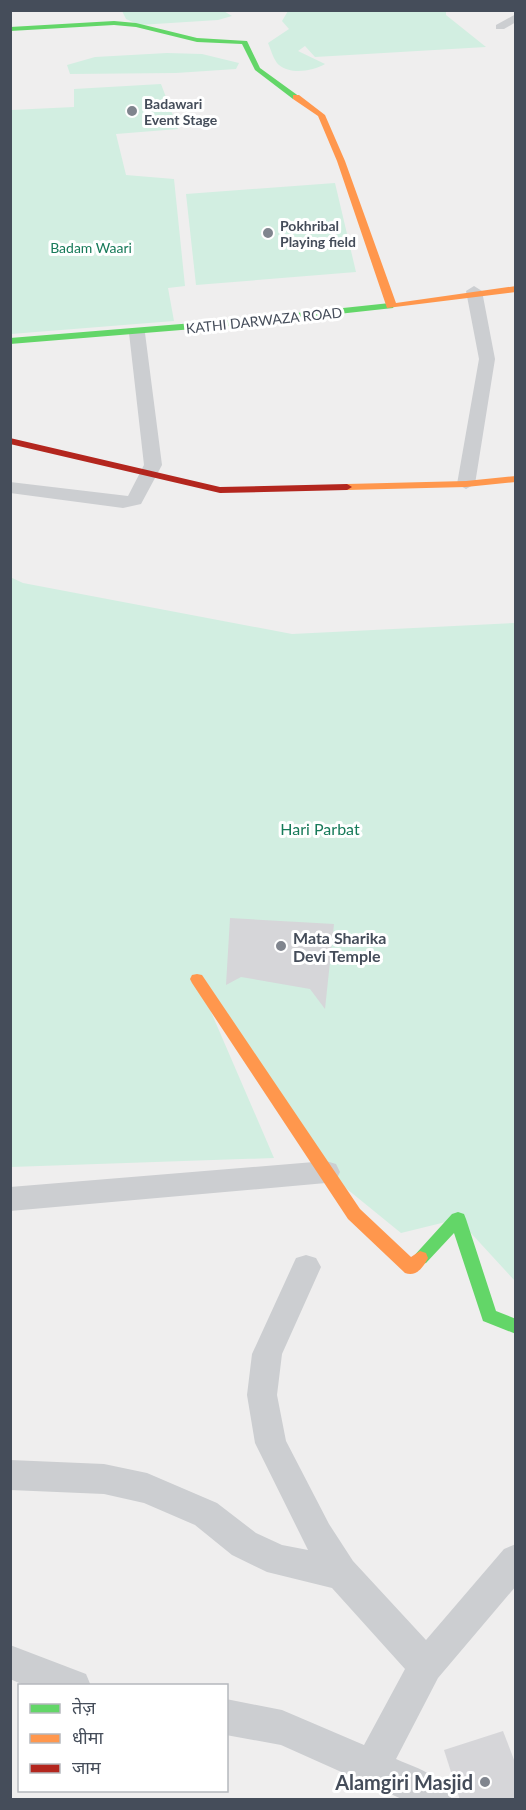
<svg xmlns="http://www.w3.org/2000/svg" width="526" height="1810" viewBox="0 0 526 1810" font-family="Lato,'Noto Sans Devanagari',sans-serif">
<rect width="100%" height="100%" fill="#efeeee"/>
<g fill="#d2eee1">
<polygon points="222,10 232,16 218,20 139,25 126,19 122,11"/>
<path d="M446 10V15L486 47 315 57 305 46 298 51 325 64C313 71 291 75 279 65 274 61 271 50 268 43L289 29 282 21 288 11Z"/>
<polygon points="167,53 202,54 239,63 236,69 176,73 70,74 67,65 95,57"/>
<polygon points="161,84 178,129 116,134 126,175 174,179 185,286 168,288 174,321 11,334 11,110 74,107 74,89"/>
<polygon points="335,183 356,272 196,285 186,194"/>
<polygon points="10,577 23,583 292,634 515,623 515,1281 458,1219 401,1233 326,1172 199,984 274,1158 11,1167"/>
</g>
<g fill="#d6d6d9">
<polygon points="230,918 334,924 325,1009 310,989 241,977 226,985"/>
<polygon points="503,1731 516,1765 516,1800 460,1800 444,1750"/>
</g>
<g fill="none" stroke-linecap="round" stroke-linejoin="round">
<g fill="#ccced1" fill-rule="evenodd">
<polygon points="516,14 516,22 504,29 496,29 496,25"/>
<polygon points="474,286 482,291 495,359 475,484 466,489 457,484 479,359 466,291"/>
<polygon points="137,328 145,333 162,465 141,504 123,508 10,493 10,482 128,496 144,465 129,333"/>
<polygon points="326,1161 336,1164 340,1172 336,1180 326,1183 10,1211 10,1187"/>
<path d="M306 1255 316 1258 321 1267 282 1354 277 1395 286 1441 329 1524 353 1561 426 1640 504 1549 516 1544V1586L438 1678 396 1759C419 1769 442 1775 452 1800H404L281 1745 226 1735V1699L282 1710 364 1745 405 1669 332 1588 267 1572 232 1555 195 1525 144 1503 104 1494 10 1490V1460L104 1464 147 1473 217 1503 256 1533 282 1545 308 1550 255 1443 247 1395 252 1354 296 1258Z"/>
<polygon points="10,1645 86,1674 91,1686 26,1686 10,1679"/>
</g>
<g fill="#63d668" fill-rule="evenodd">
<polygon points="114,21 136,23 197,38 247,41 260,68 300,97 293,99 255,70 242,44 197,42 136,27 114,25 10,31 10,27"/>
<polygon points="390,303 394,306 393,308 230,326 10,344 10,338 230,320"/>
<polygon points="458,1212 464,1214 466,1219 496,1311 516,1319 516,1334 483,1321 454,1233 426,1263 420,1265 414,1263 412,1258 452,1214"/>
</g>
<g fill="#ff974d" fill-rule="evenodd">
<polygon points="293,95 299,95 325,115 345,161 396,303 516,286 516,292 387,308 337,161 318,116 293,99"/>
<polygon points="516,476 516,482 466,487 347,490 342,487 347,484 466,481"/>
<path d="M197 974 202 975 360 1209 411 1257 420 1251 426 1253 428 1258C423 1268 416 1277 405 1273L348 1219 192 983 190 979 192 975Z"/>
</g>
<polygon fill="#b3261e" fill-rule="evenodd" points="10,438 220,487 347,484 352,487 347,490 220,493 10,444"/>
</g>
<g fill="#80858e" stroke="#fff" stroke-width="2">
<circle cx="132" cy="111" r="6"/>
<circle cx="268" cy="233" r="6"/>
<circle cx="281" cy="946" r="6"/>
<circle cx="485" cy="1782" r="6"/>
</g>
<g text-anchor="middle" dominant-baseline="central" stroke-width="6" stroke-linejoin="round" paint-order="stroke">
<g font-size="14" font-weight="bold" fill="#454d5a" stroke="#fff" text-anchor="start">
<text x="144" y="103">Badawari<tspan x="144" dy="16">Event Stage</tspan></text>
<text x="280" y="225">Pokhribal<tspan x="280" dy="16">Playing field</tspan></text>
</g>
<g font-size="14" fill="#177a59" stroke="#fff">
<text x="91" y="247">Badam Waari</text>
</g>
<g font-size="14" fill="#454d5a" stroke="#fff">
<text transform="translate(264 320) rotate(-6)">KATHI DARWAZA ROAD</text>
</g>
<g font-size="16" fill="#177a59" stroke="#fff">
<text x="320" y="828">Hari Parbat</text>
</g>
<g font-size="16" font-weight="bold" fill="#454d5a" stroke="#fff" text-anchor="start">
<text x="293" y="937">Mata Sharika<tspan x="293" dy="18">Devi Temple</tspan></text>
</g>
<g font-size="20" font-weight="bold" fill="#454d5a" stroke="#fff" text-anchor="end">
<text x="473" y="1782">Alamgiri Masjid</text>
</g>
</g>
<rect width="526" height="1810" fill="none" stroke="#454d5a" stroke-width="24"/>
<rect x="18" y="1684" width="210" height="108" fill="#ffffff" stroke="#b5b8bd" stroke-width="1.5"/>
<rect x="30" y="1704" width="30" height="9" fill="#63d668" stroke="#b5b8bd" stroke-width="1.5"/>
<text x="72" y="1714" font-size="18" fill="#454d5a">तेज़</text>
<rect x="30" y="1734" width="30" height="9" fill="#ff974d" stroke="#b5b8bd" stroke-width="1.5"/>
<text x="72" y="1744" font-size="18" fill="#454d5a">धीमा</text>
<rect x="30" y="1764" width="30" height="9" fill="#b3261e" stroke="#b5b8bd" stroke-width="1.5"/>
<text x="72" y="1774" font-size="18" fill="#454d5a">जाम</text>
</svg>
